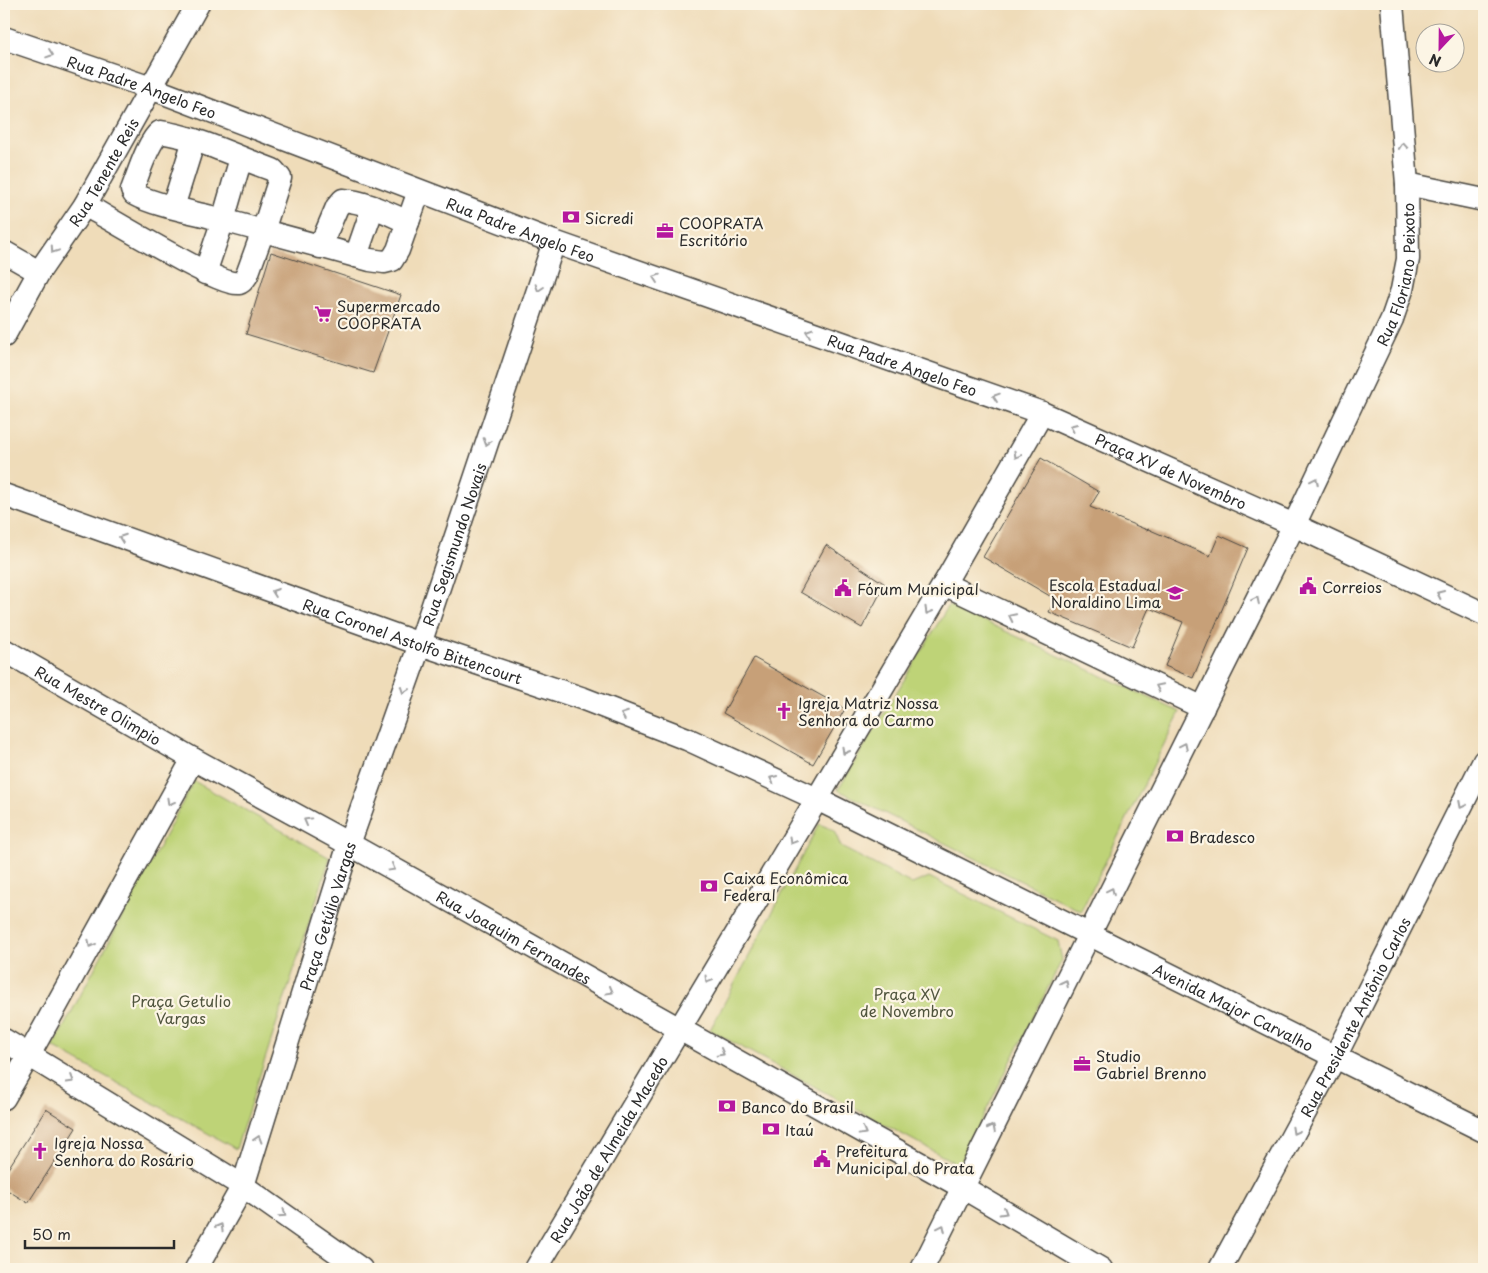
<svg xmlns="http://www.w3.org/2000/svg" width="1488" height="1273" viewBox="0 0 1488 1273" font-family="'Playpen Sans',sans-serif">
<rect width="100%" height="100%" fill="#fcf5e5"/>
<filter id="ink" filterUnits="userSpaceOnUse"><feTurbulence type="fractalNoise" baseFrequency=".02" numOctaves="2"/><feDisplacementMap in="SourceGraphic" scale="10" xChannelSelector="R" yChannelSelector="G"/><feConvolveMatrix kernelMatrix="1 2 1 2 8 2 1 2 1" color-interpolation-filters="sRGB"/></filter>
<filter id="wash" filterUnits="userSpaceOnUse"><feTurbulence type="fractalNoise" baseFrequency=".0096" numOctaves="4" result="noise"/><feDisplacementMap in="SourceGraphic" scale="20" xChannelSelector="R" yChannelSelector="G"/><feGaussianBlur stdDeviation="1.12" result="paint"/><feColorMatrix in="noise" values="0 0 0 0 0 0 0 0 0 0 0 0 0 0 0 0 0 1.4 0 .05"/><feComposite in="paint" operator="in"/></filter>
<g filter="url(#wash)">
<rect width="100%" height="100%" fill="#efdcb9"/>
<g fill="#bed377" stroke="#747f51">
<polygon points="949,605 1180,712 1081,911 838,790"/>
<polygon points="194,781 330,858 236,1149 53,1047"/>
<polygon points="819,824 834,830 841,847 912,884 929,877 1058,941 1062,960 959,1165 710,1030"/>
</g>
<g id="blocks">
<g fill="#c7a078">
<polygon points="271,252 401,295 373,373 246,334"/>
<polygon points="1041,458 1099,492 1090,507 1147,530 1148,529 1210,556 1219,535 1248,548 1193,678 1165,666 1183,622 1149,608 1132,647 1049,612 1055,599 983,557"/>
<polygon points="826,545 885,584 862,628 800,592"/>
<polygon points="754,658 845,709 813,764 723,713"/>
<polygon points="46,1109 76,1128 28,1203 4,1188 4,1175"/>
</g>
</g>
</g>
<g filter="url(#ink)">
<use href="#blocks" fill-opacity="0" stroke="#484640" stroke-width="1"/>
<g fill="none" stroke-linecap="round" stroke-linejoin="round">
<g stroke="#484640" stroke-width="25">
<g id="minor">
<path id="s1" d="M4 38 151 88 554 242 1042 413 1294 525 1484 614"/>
<polyline points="1407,184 1484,200"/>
<path d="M85 205C107 217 221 287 239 283 243 282 245 278 247 275L263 231 280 178 273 170C237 157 197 137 160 132 148 141 138 175 132 190L134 194C154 205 188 211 211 217 264 231 317 245 370 260L384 262 392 260 398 250 419 191"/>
<polyline points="173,207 194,140"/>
<path d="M320 247 337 207 343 200C367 202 387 213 408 222"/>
<polyline points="4,252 39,272"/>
<polyline points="356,256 373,207"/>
<polyline points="205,273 223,220 241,158"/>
<path id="s2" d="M4 336 39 272 85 205 198 4"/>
<path id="s3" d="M4 495 420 644 584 699 687 739 817 799 1484 1131"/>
<polyline points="944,584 1203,708"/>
<path id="s4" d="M4 650 193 759 349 844 962 1187 1101 1269"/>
<polyline points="4,1040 243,1186 361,1269"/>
<polyline points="4,1098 29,1055 193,759"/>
<path id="s5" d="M196 1269 243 1186 349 844 420 644 554 242"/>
<path id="s6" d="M536 1269 817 799 944 584 1042 413"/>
<path id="s7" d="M922 1269 1294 525 1392 319 1402 290 1408 259 1407 184 1392 4"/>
<path id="s8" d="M1220 1269 1335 1057 1484 761"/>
</g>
</g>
<use href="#minor" stroke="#fff" stroke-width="22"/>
</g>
<defs><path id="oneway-chevron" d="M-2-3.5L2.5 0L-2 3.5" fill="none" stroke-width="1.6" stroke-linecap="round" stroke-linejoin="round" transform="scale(1.25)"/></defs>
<g stroke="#a0a0a0">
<use href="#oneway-chevron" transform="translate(50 54) rotate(19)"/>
<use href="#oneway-chevron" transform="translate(1403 146) rotate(-95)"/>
<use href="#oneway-chevron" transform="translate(54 250) rotate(124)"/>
<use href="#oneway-chevron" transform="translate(656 278) rotate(-161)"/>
<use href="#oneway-chevron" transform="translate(539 288) rotate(108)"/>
<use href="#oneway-chevron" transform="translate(809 332) rotate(-161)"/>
<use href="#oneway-chevron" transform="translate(996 397) rotate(-161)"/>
<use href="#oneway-chevron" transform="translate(1073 427) rotate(-156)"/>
<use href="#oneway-chevron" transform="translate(487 442) rotate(108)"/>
<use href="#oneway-chevron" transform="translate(1017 455) rotate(120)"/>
<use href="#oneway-chevron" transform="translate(1315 481) rotate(-64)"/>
<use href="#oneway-chevron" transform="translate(122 538) rotate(-160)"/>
<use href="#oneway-chevron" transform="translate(275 592) rotate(-160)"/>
<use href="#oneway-chevron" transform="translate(1440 594) rotate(-155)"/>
<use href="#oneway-chevron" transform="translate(1256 600) rotate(-64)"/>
<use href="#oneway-chevron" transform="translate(928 611) rotate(120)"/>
<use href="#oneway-chevron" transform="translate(1012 617) rotate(-154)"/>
<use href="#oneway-chevron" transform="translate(1159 687) rotate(-154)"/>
<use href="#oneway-chevron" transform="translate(404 690) rotate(109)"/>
<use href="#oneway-chevron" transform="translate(624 715) rotate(-159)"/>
<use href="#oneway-chevron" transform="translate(1184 746) rotate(-64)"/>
<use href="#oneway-chevron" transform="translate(845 751) rotate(120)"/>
<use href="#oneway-chevron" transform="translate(773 779) rotate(-155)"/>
<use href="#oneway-chevron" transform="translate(170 802) rotate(119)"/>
<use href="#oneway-chevron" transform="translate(1462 805) rotate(117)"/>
<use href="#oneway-chevron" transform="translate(307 821) rotate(-151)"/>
<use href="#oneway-chevron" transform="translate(792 841) rotate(121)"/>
<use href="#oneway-chevron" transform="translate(392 868) rotate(29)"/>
<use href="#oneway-chevron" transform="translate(1111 891) rotate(-64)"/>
<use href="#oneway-chevron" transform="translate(91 944) rotate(119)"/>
<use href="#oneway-chevron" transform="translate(708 980) rotate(121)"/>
<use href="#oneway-chevron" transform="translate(1065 983) rotate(-63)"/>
<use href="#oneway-chevron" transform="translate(610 991) rotate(29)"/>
<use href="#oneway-chevron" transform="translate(721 1053) rotate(29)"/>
<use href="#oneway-chevron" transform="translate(71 1080) rotate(31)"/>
<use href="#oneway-chevron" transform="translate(992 1128) rotate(-63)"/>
<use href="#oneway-chevron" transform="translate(1295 1131) rotate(119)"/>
<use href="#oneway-chevron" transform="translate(863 1132) rotate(29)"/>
<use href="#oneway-chevron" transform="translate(258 1139) rotate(-73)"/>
<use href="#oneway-chevron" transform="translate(1004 1212) rotate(30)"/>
<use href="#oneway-chevron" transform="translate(283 1214) rotate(35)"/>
<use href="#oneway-chevron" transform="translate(220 1227) rotate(-60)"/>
<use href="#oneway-chevron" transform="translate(942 1228) rotate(-64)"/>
</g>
</g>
<defs>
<g id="bank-bare" transform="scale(1.35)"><path d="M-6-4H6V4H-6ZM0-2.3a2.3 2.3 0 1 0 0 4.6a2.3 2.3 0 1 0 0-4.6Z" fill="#b5179e" stroke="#fcf5e5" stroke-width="2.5" paint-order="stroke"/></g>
<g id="office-bare" transform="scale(1.35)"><path d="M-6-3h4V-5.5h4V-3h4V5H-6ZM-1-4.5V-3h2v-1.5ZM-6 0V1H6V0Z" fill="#b5179e" stroke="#fcf5e5" stroke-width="2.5" paint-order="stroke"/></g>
<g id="supermarket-bare" transform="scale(1.35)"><path d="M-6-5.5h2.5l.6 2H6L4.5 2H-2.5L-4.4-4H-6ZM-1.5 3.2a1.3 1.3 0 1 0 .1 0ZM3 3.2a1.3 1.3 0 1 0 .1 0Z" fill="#b5179e" stroke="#fcf5e5" stroke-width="2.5" paint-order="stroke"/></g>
<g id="civic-bare" transform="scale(1.35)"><path d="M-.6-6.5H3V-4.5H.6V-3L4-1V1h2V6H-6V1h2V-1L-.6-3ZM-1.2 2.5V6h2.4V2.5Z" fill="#b5179e" stroke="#fcf5e5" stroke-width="2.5" paint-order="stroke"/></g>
<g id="school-bare" transform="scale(1.35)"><path d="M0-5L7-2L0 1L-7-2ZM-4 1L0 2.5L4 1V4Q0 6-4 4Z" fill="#b5179e" stroke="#fcf5e5" stroke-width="2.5" paint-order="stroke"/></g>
<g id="church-bare" transform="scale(1.35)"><path d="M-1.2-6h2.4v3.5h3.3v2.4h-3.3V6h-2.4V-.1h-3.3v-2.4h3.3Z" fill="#b5179e" stroke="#fcf5e5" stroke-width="2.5" paint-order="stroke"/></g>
</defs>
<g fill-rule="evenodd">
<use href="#bank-bare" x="571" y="217"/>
<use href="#office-bare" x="665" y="231"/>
<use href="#supermarket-bare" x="323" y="314"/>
<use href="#civic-bare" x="1308" y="586"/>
<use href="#civic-bare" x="843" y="588"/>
<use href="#school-bare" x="1175" y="593"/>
<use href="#church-bare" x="784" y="711"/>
<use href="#bank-bare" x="1175" y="836"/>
<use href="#bank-bare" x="709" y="886"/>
<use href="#office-bare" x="1082" y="1064"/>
<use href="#bank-bare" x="727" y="1106"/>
<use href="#bank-bare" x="771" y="1129"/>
<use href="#church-bare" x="40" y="1151"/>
<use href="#civic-bare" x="822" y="1159"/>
</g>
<g text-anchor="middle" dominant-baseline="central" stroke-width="4.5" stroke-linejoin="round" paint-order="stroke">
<g font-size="15" fill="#2b2b2b" stroke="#fcf5e5">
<text stroke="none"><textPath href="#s1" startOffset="146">Rua Padre Angelo Feo</textPath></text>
<text stroke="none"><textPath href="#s2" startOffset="192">Rua Tenente Reis</textPath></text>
<text stroke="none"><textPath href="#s1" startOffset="551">Rua Padre Angelo Feo</textPath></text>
<text stroke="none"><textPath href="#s7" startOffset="1105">Rua Floriano Peixoto</textPath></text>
<text stroke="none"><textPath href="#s1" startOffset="956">Rua Padre Angelo Feo</textPath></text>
<text stroke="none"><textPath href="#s1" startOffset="1245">Praça XV de Novembro</textPath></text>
<text stroke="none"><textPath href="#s5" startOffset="771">Rua Segismundo Novais</textPath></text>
<text stroke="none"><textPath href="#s3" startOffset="434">Rua Coronel Astolfo Bittencourt</textPath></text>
<text stroke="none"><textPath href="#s4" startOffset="109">Rua Mestre Olimpio</textPath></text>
<text stroke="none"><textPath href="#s5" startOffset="378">Praça Getúlio Vargas</textPath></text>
<text stroke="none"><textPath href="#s4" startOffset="585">Rua Joaquim Fernandes</textPath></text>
<text stroke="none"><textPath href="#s3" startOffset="1334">Avenida Major Carvalho</textPath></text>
<text stroke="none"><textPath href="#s8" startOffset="286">Rua Presidente Antônio Carlos</textPath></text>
<text stroke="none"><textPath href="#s6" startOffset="140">Rua João de Almeida Macedo</textPath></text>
</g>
<g font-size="15" fill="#2b2b2b" stroke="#fcf5e5" text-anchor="start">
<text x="585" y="217">Sicredi</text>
<text x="679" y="222">COOPRATA<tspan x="679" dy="17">Escritório</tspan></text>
<text x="337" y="305">Supermercado<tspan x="337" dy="17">COOPRATA</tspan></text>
<text x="1161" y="584" text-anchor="end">Escola Estadual<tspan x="1161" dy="17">Noraldino Lima</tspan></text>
<text x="1322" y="586">Correios</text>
<text x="857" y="588">Fórum Municipal</text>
<text x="798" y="702">Igreja Matriz Nossa<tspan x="798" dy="17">Senhora do Carmo</tspan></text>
<text x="1189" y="836">Bradesco</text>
<text x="723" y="877">Caixa Econômica<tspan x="723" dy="17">Federal</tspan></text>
<text x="1096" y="1055">Studio<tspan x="1096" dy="17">Gabriel Brenno</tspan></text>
<text x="741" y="1106">Banco do Brasil</text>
<text x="785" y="1129">Itaú</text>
<text x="54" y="1142">Igreja Nossa<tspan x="54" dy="17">Senhora do Rosário</tspan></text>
<text x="836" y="1150">Prefeitura<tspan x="836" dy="17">Municipal do Prata</tspan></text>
</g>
<g font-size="15" fill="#50553e" stroke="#fcf5e5">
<text x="907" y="993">Praça XV<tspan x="907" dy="17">de Novembro</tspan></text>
<text x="181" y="1000">Praça Getulio<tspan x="181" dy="17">Vargas</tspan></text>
</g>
</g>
<rect width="1488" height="1273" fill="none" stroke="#fcf5e5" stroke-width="20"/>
<g transform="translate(1440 48) rotate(202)"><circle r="24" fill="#fcf5e5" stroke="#a8a49b"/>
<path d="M0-4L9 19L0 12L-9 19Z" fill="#b5179e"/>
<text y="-8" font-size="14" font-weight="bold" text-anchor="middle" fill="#2b2b2b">N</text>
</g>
<path d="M25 1240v8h149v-8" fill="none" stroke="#2b2b2b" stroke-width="2.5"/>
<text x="32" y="1240" font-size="15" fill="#2b2b2b" stroke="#fcf5e5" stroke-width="4" paint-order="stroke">50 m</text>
</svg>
